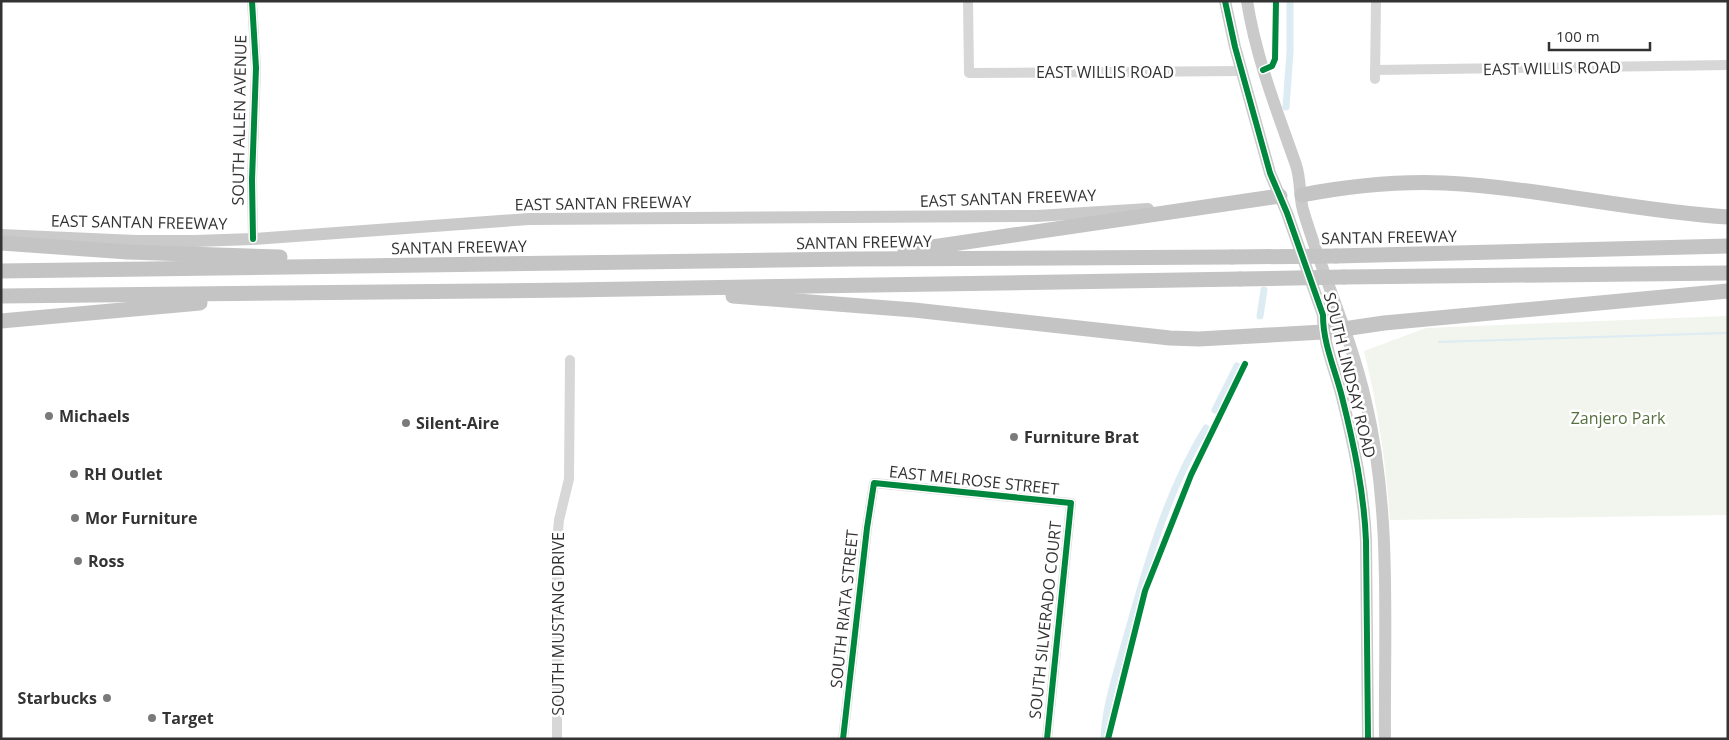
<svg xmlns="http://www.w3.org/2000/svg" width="1729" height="740" viewBox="0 0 1729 740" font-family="'Open Sans',sans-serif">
<rect width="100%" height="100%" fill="#fff"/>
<path fill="#f1f5ed" d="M1728 316V515L1390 520C1386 463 1378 407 1364 351L1426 328Z"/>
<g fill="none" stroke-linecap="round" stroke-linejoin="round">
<polyline stroke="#ddebf3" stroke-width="2" points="1439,342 1728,333"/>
<g stroke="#ddebf3" stroke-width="7">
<polyline points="1286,107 1290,52 1290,1"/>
<polyline points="1260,316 1264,290"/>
<polyline points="1215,410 1237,366"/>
<path d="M1104 739C1105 707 1116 676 1124 646 1145 572 1165 494 1206 428"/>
</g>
<g stroke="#d7d7d7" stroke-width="10">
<polyline points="252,1 256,68 252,180 253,239"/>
<polyline points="968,1 969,73 1241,71"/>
<polyline points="1375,70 1728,65"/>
<polyline points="1375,79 1376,1"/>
<polyline points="557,739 557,542 559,520 569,479 570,360"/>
<polyline points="843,739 867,528 874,483 1071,503 1047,739"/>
</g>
<g stroke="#cacaca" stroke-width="12">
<path d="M1225 1 1235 47 1270 173 1287 213 1323 315C1323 344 1335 369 1342 397 1354 445 1364 492 1366 541L1368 739"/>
<path d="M1247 1C1256 58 1277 111 1296 165 1301 180 1299 195 1303 210 1322 274 1351 336 1366 402 1392 512 1384 626 1385 739"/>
<polyline points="1,235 136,241 195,241 253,239 529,219 1037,216 1148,209"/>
</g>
<g stroke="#c4c4c4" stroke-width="15">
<path d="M1302 195C1349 186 1397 181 1445 183 1540 188 1633 211 1728 217"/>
<polyline points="1,243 128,252 280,257"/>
<polyline points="905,251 1280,196"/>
<polyline points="1336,256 1728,246"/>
<polyline points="1,271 852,259 1232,257"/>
<polyline points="1344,277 1728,273"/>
<polyline points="1,296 570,290 1240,279"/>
<polyline points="733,296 914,310 1170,338 1199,339 1323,332 1384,323 1728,291"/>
<polyline points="1,321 200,303"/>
</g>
<g stroke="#c4c4c4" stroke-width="15">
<polyline points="1232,257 1336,256"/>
<polyline points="1240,279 1344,277"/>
</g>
<g stroke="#fff" stroke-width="9">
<g id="cycleway">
<polyline points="252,1 256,68 252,180 253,239"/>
<path d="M1225 1 1235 47 1270 173 1287 213 1323 315C1323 344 1335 369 1342 397 1354 445 1364 492 1366 541L1368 739"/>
<polyline points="1263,70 1272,66 1275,59 1276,1"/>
<polyline points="843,739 867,528 874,483 1071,503 1047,739"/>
<polyline points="1108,739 1145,591 1191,475 1245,364"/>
</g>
</g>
<use href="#cycleway" stroke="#00873e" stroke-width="6"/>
</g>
<g fill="#7a7a7a" stroke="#fff" stroke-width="2">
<circle cx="49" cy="416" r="5"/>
<circle cx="406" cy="423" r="5"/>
<circle cx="1014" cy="437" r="5"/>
<circle cx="74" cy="474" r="5"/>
<circle cx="75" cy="518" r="5"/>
<circle cx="78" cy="561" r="5"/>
<circle cx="107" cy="698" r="5"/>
<circle cx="152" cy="718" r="5"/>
</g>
<g text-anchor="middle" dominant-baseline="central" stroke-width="5" stroke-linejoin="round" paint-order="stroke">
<g font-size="16" fill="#333" stroke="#fff">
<text transform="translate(1552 68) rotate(-1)">EAST WILLIS ROAD</text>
<text x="1105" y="72">EAST WILLIS ROAD</text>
<text transform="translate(239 120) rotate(-89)">SOUTH ALLEN AVENUE</text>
<text transform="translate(1008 198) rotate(-2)">EAST SANTAN FREEWAY</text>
<text transform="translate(603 203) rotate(-1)">EAST SANTAN FREEWAY</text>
<text transform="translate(139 222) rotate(1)">EAST SANTAN FREEWAY</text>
<text transform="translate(1389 237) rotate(-1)">SANTAN FREEWAY</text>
<text transform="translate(864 242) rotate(-1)">SANTAN FREEWAY</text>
<text transform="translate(459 247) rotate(-1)">SANTAN FREEWAY</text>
<text transform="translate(1350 375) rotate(76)">SOUTH LINDSAY ROAD</text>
<text transform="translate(974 480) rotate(6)">EAST MELROSE STREET</text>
<text transform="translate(844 609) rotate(-84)">SOUTH RIATA STREET</text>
<text transform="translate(1045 620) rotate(-84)">SOUTH SILVERADO COURT</text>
<text transform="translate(558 624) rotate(-90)">SOUTH MUSTANG DRIVE</text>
</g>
<g font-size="16" font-weight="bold" fill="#333" stroke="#fff" text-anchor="start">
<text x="59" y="416">Michaels</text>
<text x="416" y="423">Silent-Aire</text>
<text x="1024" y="437">Furniture Brat</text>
<text x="84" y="474">RH Outlet</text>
<text x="85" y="518">Mor Furniture</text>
<text x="88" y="561">Ross</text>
<text x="97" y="698" text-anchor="end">Starbucks</text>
<text x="162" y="718">Target</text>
</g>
<g font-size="16" fill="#56703f" stroke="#fff">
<text x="1618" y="418">Zanjero Park</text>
</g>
</g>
<rect width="1729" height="740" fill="none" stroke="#333333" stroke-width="5"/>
<path d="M1549 42v8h101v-8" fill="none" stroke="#333333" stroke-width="2.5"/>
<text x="1556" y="42" font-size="15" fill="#333333" stroke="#ffffff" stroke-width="4" paint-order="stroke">100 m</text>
</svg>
